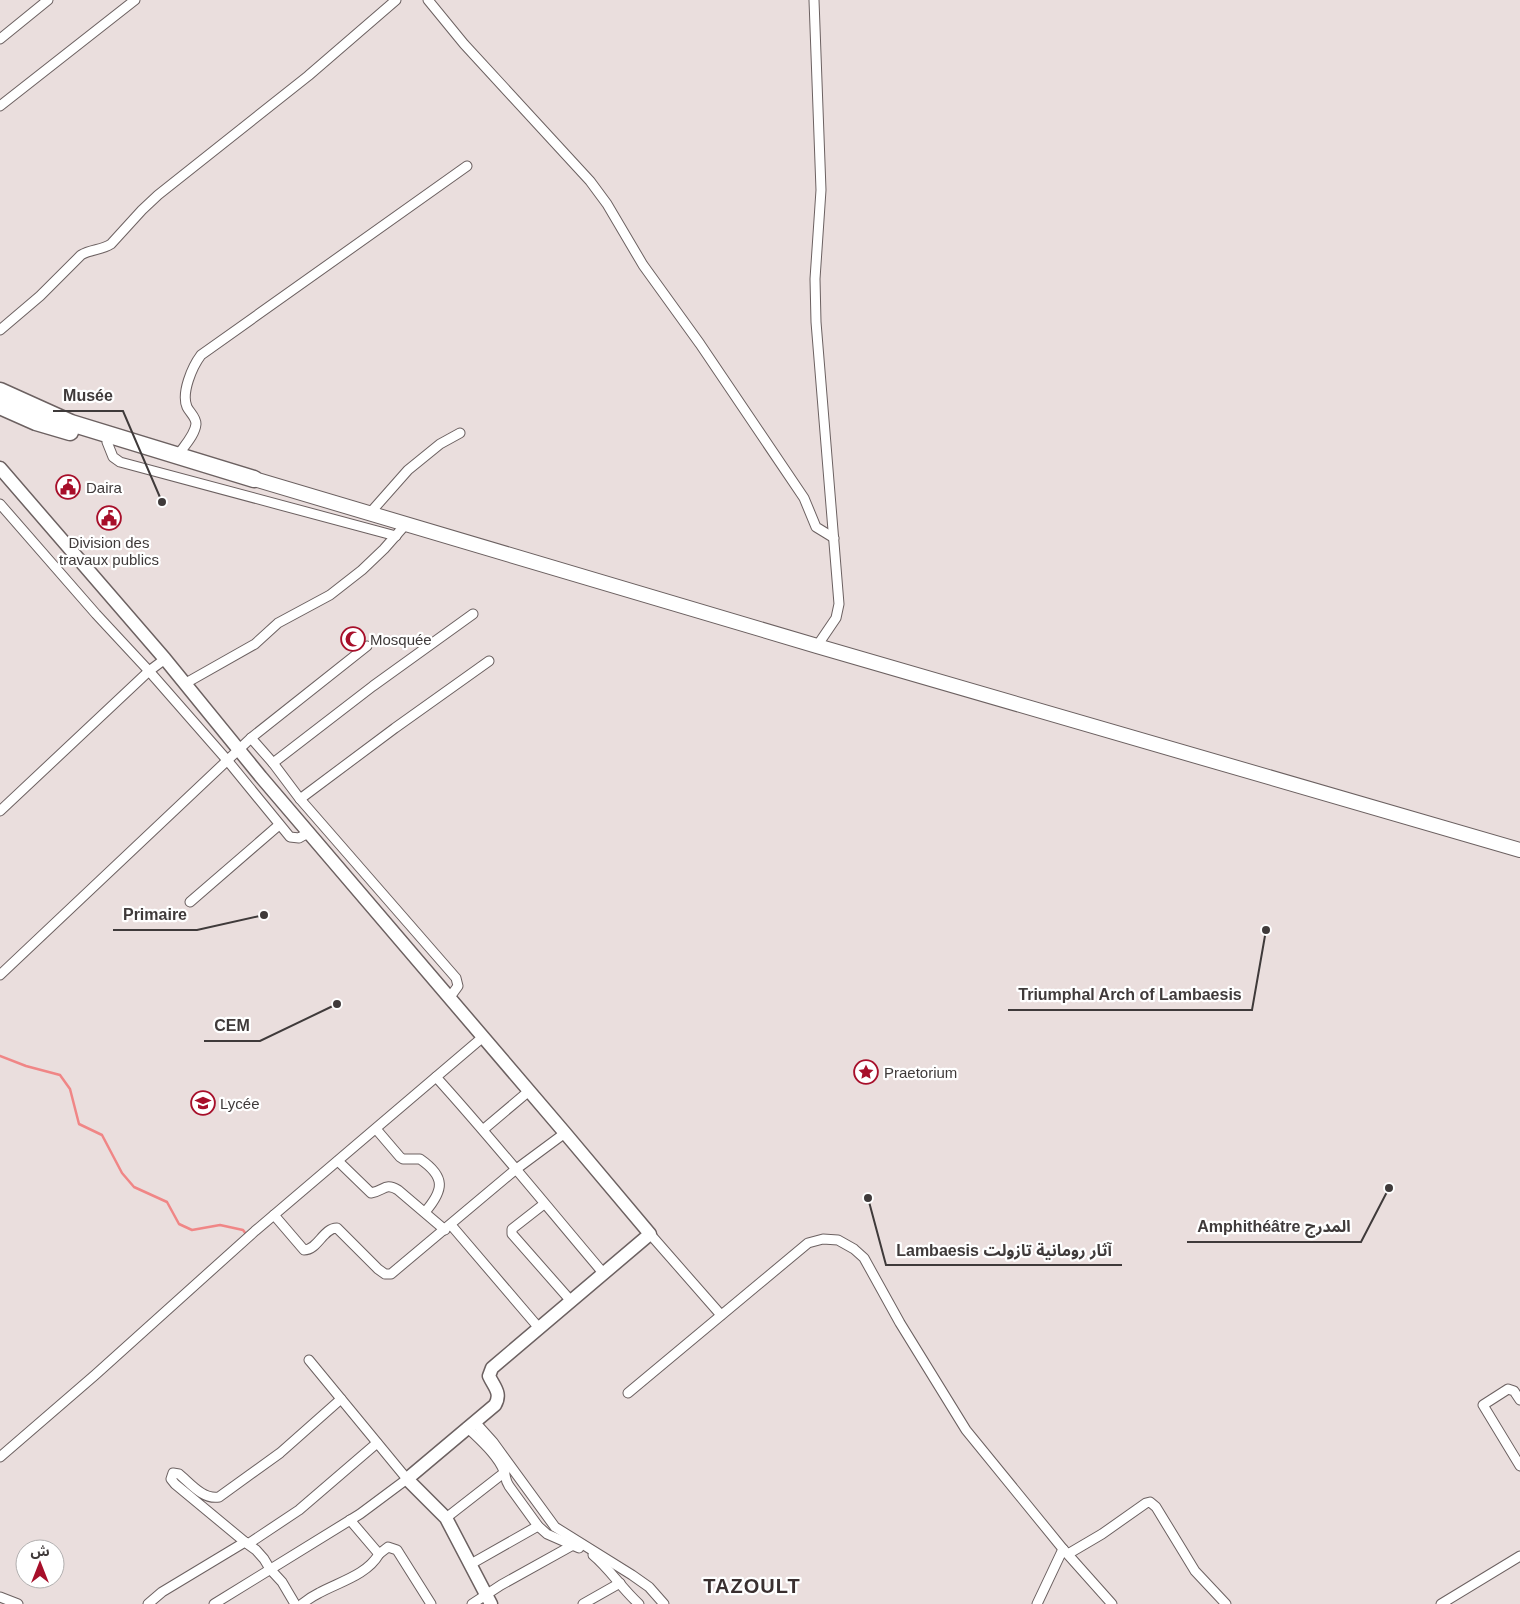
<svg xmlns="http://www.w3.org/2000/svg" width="1520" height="1604" viewBox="0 0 1520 1604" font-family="Helvetica,'Noto Sans Arabic',sans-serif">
<rect width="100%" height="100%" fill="#eadedd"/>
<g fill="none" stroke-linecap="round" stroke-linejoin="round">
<polyline stroke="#f08686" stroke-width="2.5" points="0,1056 26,1066 60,1075 70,1089 79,1124 102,1135 122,1173 134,1187 167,1202 179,1224 192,1230 220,1225 243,1230 246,1234"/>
<g stroke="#6c6161" stroke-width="11">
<g id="street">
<polyline points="428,0 464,44 590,181 607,204 643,265 700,344 804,498 816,527 834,538"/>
<polyline points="814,0 821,190 815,279 816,322 839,604 836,618 817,646"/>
<polyline points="0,39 48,0"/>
<polyline points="0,106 135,0"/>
<path d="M0 330 40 296 81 255C91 249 102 250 111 244L142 210 158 195 308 76 396 0"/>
<polyline points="107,442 113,457 120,462 396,536"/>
<path d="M178 455C184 446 195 435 196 424 196 417 190 413 187 407 181 393 192 367 201 355L467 166"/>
<polyline points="0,504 96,614 149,671 227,760 290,837 299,838 308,833"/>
<polyline points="370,513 408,470 440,444 460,433"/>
<polyline points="186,683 255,644 278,623 330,595 362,570 384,549 406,524"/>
<polyline points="251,738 273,763 300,799 456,978 458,986 450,997"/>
<polyline points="273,763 373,686 473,614"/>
<polyline points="300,799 395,728 489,661"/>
<polyline points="0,811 149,671 165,659"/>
<polyline points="190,902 279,825"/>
<polyline points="0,975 251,738 367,646"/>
<path d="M436 1077C494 1141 548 1208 604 1274"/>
<path d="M376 1129 400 1157 403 1159H420C446 1177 444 1190 425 1212"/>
<polyline points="484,1129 529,1091"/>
<path d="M338 1161 371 1193C384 1191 385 1182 398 1190L445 1230"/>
<polyline points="544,1204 512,1229 512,1234 571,1301"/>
<path d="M274 1215 304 1250C318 1250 323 1228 337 1228L378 1269 385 1274H391L515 1170 565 1133"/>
<polyline points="451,1225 539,1328"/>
<polyline points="650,1234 721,1315"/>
<polyline points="628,1393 808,1243 823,1239 838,1240 854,1249 864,1258 900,1323 966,1430 1063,1549 1112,1604"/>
<polyline points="1520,1400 1514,1391 1508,1389 1483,1405 1520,1466"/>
<polyline points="475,1422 493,1442 555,1527 632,1575 649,1587 664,1604"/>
<path d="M467 1427C480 1440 497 1454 504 1471 506 1477 505 1480 509 1486L538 1526 547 1534 579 1548"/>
<polyline points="0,1457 95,1375 255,1231 483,1037"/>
<polyline points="446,1518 505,1472"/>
<polyline points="350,1520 379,1554 388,1547 397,1550 431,1604"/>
<path d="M245 1542 175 1484 171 1479 173 1473 179 1474C190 1483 203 1500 219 1497L280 1453 341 1399"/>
<polyline points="248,1544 299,1510 377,1443"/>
<polyline points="1068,1554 1102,1534 1146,1503 1150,1502 1156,1507 1195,1571 1226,1604"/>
<path d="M593 1555C610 1569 622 1589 639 1604"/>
<polyline points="471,1564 538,1526"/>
<polyline points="0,1597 18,1604"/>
<polyline points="148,1604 162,1592 245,1542 256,1550 264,1559 270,1569 282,1582 295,1604"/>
<polyline points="214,1604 360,1514 407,1479 309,1360"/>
<path d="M302 1604C307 1600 313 1596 319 1593 339 1582 367 1575 379 1554"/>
<polyline points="472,1604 501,1585 573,1545"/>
<polyline points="583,1604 620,1583"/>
<polyline points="1037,1604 1063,1549"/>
<polyline points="1441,1604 1520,1556"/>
</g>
</g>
<g stroke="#6c6161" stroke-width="15">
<path id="secondary" d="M0 468 165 659 261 777 565 1133 650 1234 492 1368 489 1376C494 1387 502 1393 495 1405L407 1479 446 1518 491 1604"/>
</g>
<g stroke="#6c6161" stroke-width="16">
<polyline id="primary" points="254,479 817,646 1520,850"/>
</g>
<g stroke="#6c6161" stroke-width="19">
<g id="highway">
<polyline points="0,391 71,423 254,479"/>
<polyline points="0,406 36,422 70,432"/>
</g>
</g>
<use href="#street" stroke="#fff" stroke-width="9"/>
<use href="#secondary" stroke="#fff" stroke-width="12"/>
<use href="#primary" stroke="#fff" stroke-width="14"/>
<use href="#highway" stroke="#fff" stroke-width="16"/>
</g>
<defs>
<g id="civic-ring" transform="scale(1.25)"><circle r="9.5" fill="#fff" stroke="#a70f2a" stroke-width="1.5"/><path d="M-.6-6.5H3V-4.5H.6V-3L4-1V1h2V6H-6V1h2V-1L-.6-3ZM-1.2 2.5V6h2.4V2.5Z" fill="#a70f2a"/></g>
<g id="mosque-ring" transform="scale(1.25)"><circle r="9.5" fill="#fff" stroke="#a70f2a" stroke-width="1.5"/><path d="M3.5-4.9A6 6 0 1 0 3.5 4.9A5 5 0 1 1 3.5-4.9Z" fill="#a70f2a"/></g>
<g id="sight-ring" transform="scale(1.25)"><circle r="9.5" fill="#fff" stroke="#a70f2a" stroke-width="1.5"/><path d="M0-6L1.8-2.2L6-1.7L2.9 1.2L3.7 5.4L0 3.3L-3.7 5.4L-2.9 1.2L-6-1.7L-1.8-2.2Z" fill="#a70f2a"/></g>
<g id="school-ring" transform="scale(1.25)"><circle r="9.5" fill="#fff" stroke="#a70f2a" stroke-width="1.5"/><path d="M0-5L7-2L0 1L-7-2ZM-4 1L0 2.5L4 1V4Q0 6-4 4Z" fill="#a70f2a"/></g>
</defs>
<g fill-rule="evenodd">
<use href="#civic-ring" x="68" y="487"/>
<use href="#civic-ring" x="109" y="518"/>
<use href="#mosque-ring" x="353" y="639"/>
<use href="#sight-ring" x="866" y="1072"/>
<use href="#school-ring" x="203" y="1103"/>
</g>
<g text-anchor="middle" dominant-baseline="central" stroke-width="4.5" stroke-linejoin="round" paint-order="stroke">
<g font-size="15" fill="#3f3a3a" stroke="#fff" text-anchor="start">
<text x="86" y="487">Daira</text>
<text x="109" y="542" text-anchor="middle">Division des<tspan x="109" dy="17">travaux publics</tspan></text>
<text x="370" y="639">Mosquée</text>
<text x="884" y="1072">Praetorium</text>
<text x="220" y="1103">Lycée</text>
</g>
<g font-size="20" font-weight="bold" letter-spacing="1" fill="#392f2f" stroke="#fff">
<text x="752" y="1586">TAZOULT</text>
</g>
</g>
<path fill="none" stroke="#3f3a3a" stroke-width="2" d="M162 502L123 411H53M264 915L197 930H113M1266 930L1252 1010H1008M337 1004L260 1041H204M1389 1188L1361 1242H1187M868 1198L886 1265H1122"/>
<g fill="#3f3a3a" stroke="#fff" stroke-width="2">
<circle cx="162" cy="502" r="5"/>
<circle cx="264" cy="915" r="5"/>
<circle cx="1266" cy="930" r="5"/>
<circle cx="337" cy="1004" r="5"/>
<circle cx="1389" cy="1188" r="5"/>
<circle cx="868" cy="1198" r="5"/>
</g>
<g font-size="16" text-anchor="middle" font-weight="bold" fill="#3f3a3a" stroke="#fff" stroke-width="4.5" stroke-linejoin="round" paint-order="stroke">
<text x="88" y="401">Musée</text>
<text x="155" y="920">Primaire</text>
<text x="1130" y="1000">Triumphal Arch of Lambaesis</text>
<text x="232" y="1031">CEM</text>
<text x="1274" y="1232">Amphithéâtre المدرج</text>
<text x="1004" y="1256">Lambaesis آثار رومانية تازولت</text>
</g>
<g transform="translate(40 1564)"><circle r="24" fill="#ffffff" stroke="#b2b0b0"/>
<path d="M0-4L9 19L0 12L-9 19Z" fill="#a70f2a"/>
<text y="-8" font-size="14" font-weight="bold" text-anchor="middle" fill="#3f3a3a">ش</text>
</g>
</svg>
